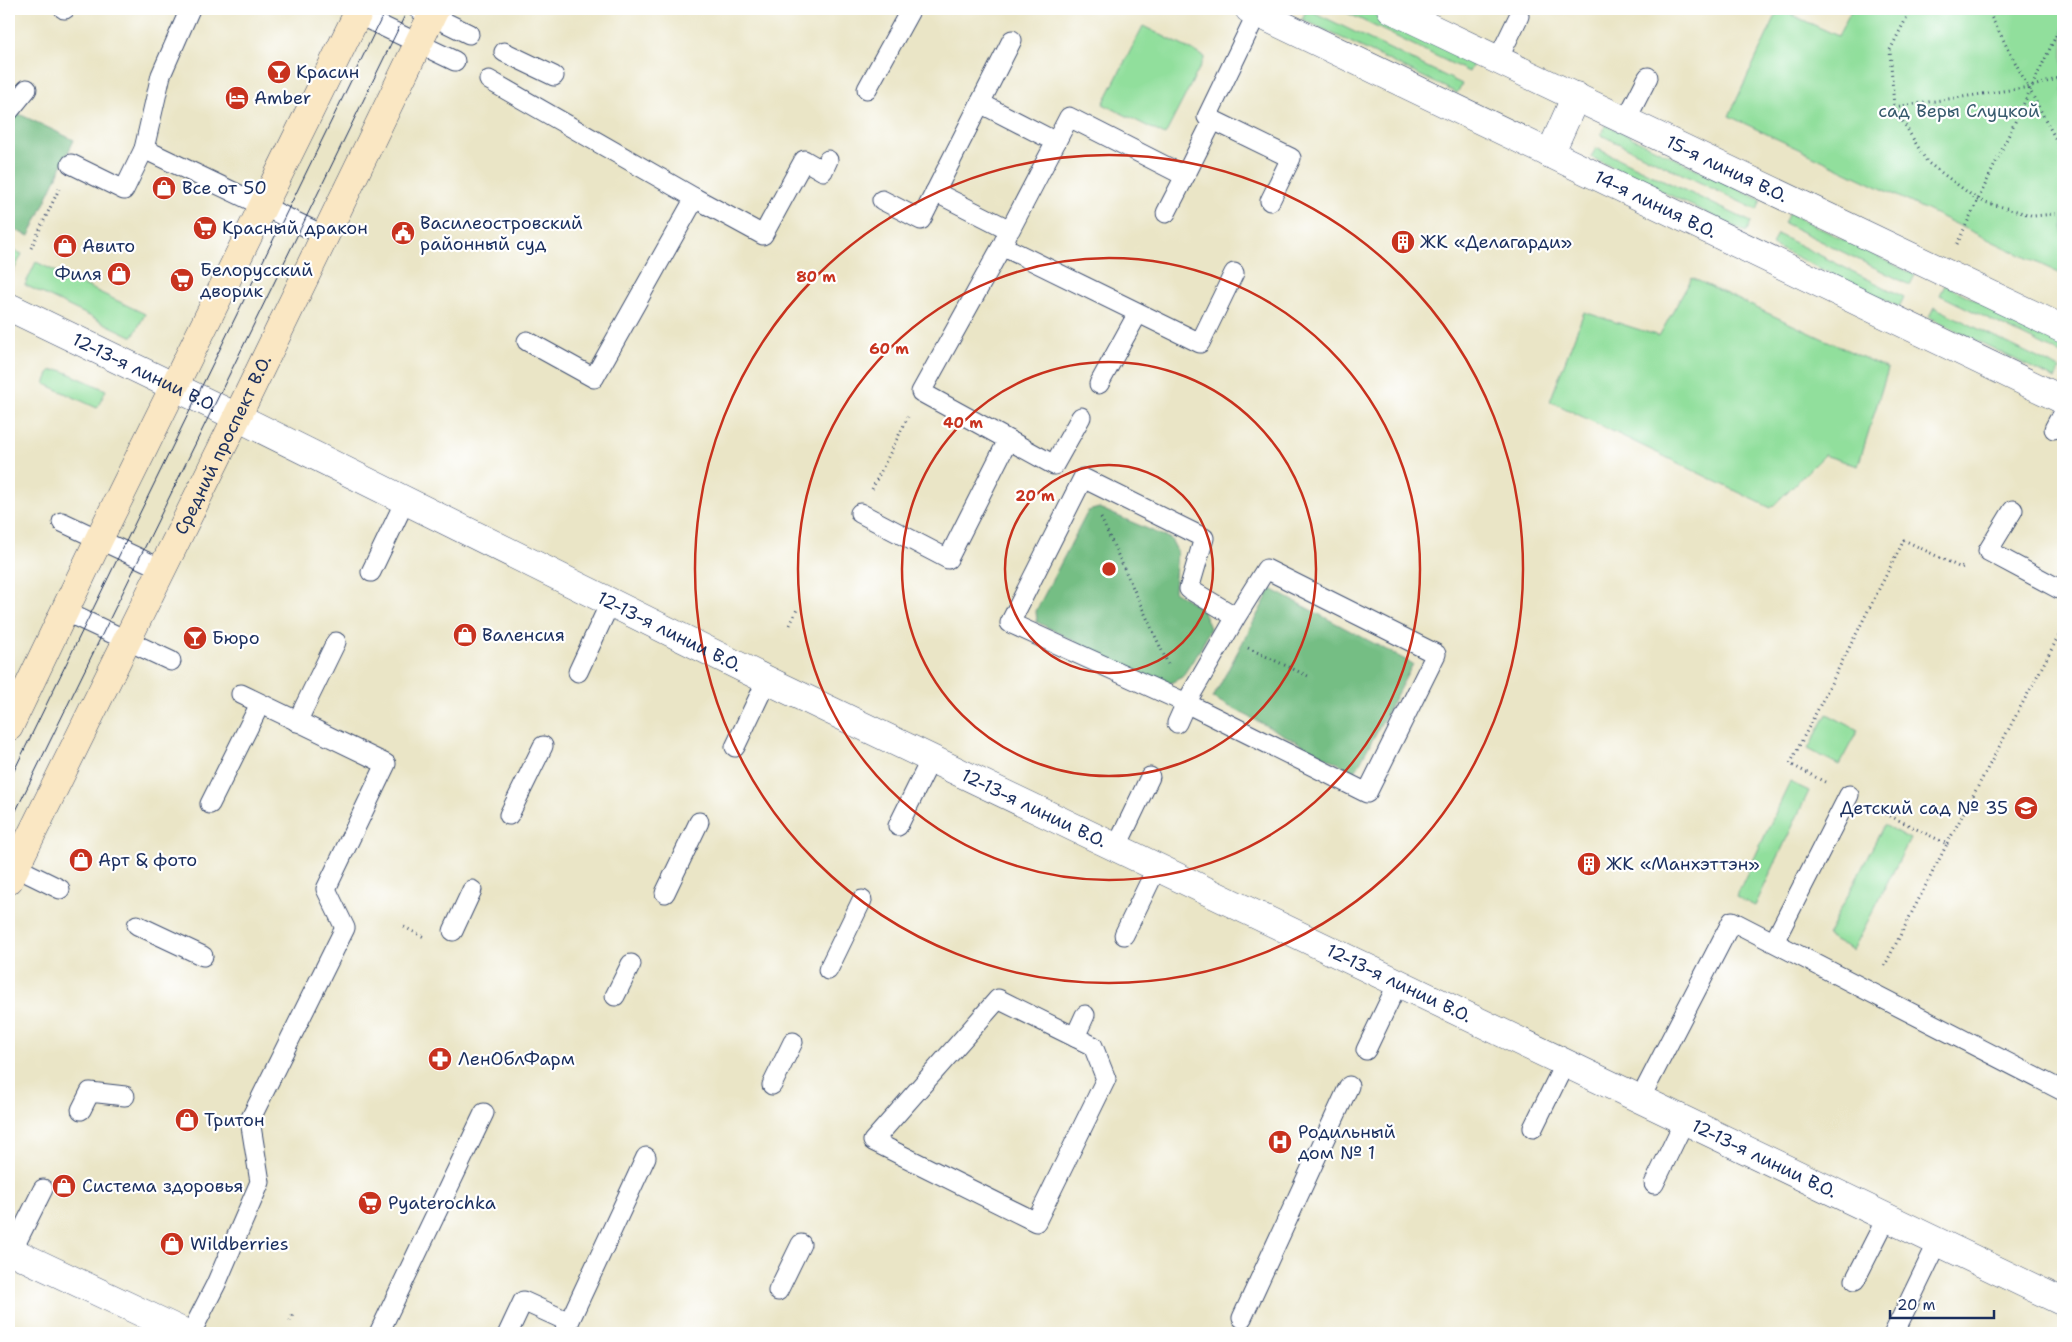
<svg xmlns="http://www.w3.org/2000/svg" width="2072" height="1342" viewBox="0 0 2072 1342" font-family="'Shantell Sans',sans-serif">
<rect width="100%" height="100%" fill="#fff"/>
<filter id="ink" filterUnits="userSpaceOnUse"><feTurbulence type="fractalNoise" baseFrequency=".02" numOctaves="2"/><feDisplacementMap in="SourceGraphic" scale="10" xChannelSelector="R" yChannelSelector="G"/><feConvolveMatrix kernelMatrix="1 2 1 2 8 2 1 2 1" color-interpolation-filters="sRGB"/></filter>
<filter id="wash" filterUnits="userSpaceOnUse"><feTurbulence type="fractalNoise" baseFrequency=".0096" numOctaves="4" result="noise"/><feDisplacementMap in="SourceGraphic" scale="20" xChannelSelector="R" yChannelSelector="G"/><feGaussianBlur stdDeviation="1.12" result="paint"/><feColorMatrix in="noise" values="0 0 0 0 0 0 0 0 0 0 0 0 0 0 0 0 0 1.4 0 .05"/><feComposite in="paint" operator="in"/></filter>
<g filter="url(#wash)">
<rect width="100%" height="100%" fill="#eae5c6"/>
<g fill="#91df9c" stroke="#56877d">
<polygon points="1307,9 1462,84 1457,93 1302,19"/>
<polygon points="1339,9 1363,9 1474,62 1469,72"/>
<polygon points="1779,9 1838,36 1852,9 2063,9 2063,275 1729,116"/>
<polygon points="1143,26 1205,57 1165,135 1103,104"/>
<polygon points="1606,125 1761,200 1757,210 1601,135"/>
<polygon points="1596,148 1751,222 1746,232 1591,157"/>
<polygon points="1789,213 1915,275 1910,285 1784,223"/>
<polygon points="1777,234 1904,297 1899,307 1772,245"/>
<polygon points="9,248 22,254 10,278 9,278"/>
<polygon points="36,262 145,314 133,337 25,285"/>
<polygon points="1692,278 1888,369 1858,466 1824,455 1771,508 1550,401 1584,312 1659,336"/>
<polygon points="1945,285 2063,343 2063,355 1940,295"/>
<polygon points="1934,307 2060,369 2055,379 1929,317"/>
<polygon points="61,370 106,390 97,408 45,384 50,371"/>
<polygon points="1827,714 1858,730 1839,765 1808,749"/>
<polygon points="1790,782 1809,791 1755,906 1736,897"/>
<polygon points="1884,825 1910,839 1853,950 1827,936"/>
</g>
<g fill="#74be84" stroke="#487671">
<polygon points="17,113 74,140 29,236 9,227 9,130"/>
<polygon points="1099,508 1171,539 1177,551 1174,591 1202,609 1210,628 1201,648 1182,677 1163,687 1037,622 1036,611 1088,511"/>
<polygon points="1271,589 1413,664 1355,772 1213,698"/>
</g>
</g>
<g filter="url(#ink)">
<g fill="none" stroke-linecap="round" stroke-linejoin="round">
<g stroke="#3a4a6e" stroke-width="21">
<g id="lane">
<polyline points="64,9 65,9"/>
<polyline points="418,9 469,34"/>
<polyline points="1257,13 1207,117 1291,158 1270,201"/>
<polyline points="357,14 455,61"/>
<polyline points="504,52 554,76"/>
<polyline points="1498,59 1519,16"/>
<polyline points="489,80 695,198 594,378 527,341"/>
<polyline points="867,89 911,9"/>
<polyline points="980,103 1056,142"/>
<polyline points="9,111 27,89"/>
<polyline points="1626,120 1648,77"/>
<polyline points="144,149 161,75 190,9"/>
<polyline points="71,164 124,190 144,149 325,236"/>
<polyline points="935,192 1010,230 1069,117 1185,176 1213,120"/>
<polyline points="695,198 763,235 804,160 823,171 828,160"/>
<polyline points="882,200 921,220 1012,40"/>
<polyline points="1166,213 1185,176"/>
<polyline points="1007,235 1002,246 1200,343 1234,273"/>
<polyline points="1002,246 921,392 1054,465 1081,417"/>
<polyline points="1099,384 1138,313"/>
<polyline points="2054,429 2063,412"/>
<polyline points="2013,510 1988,551 2063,591"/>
<polyline points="860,513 948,559 1008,440"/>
<polyline points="62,522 162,569"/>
<polyline points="371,572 405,501"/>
<polyline points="64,611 171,661"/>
<polyline points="578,672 610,603"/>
<polyline points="297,722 336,642"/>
<polyline points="1177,723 1186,703 1010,623 1083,478 1204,538 1189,589 1236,617 1186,703 1367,793 1436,654 1266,569 1236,617"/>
<polyline points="735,747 767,680"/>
<polyline points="210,804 260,704"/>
<polyline points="509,815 543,746"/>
<polyline points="898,826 931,759"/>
<polyline points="1116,848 1150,777"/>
<polyline points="9,864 60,889"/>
<polyline points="665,893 699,822"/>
<polyline points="137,925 203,956"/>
<polyline points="453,931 472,890"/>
<polyline points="1124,935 1157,867"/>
<polyline points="1774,942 1849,795"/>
<polyline points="828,970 862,900"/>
<polyline points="615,996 631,964"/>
<polygon points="998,999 1093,1046 1106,1079 1036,1222 873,1141"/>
<polyline points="1075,1037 1085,1015"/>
<polyline points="1366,1050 1398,983"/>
<polyline points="772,1085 793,1042"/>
<polyline points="1640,1099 1732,921 2063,1091"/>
<polyline points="81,1110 90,1092 125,1096"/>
<polyline points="1533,1128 1565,1063"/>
<polyline points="1654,1184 1685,1120"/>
<polyline points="12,1251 43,1189"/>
<polyline points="1855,1280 1887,1217"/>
<polyline points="778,1291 801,1244"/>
<polyline points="1242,1318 1349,1086"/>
<polyline points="191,1333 216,1284 260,1182 250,1120 345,928 326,889 386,764 241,694"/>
<polyline points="379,1333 484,1113"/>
<polyline points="508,1333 523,1301 569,1322"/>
<polyline points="564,1333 646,1157"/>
<polyline points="1894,1333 1938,1242"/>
</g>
</g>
<g stroke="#3a4a6e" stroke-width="29">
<g id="street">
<path id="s1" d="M1249 9 2063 400"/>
<path id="s2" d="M1391 9 2063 329"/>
<polyline points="1550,154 1576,96"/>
<path id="s3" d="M9 307 237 417 767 680 2063 1302"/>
<polyline points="9,1250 185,1333"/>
</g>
</g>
<g stroke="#3a4a6e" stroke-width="29">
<g id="secondary">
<polyline points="9,727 99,539 360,9"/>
<path id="s4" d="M9 880 237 417 435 9"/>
</g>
</g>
<g stroke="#3a4a6e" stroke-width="3" stroke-dasharray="1 4" stroke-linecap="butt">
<polyline points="1911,9 1890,50 1894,107 1927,162 1978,200 2034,216 2063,213"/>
<polyline points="1987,9 2063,153"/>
<polyline points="1894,107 2030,87 2063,77"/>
<polyline points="1957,244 2063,21"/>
<polyline points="31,248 59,189"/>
<polyline points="872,489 908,417"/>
<polyline points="1101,518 1168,664"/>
<polyline points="790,625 798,607"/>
<polyline points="1248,648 1308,676"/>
<polyline points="1825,782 1790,764 1904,540 1961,568 1966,565"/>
<polyline points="1872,807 1947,844 1883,969"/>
<polyline points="1947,844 2063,628"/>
<polyline points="404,927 426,938"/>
<polyline points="290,1321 293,1314"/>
</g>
<use href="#lane" stroke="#fff" stroke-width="19"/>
<use href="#street" stroke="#fff" stroke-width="28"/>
<use href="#secondary" stroke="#fae7c3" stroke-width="28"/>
<g stroke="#1b2f5e" stroke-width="1">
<polyline points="9,781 386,9"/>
<polyline points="9,825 408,9"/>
</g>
</g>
</g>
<g fill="none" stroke="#c8321e" stroke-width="2.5">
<circle cx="1109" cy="569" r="104"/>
<circle cx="1109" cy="569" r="207"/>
<circle cx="1109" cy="569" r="311"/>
<circle cx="1109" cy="569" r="414"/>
</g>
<defs>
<g id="bar-disc" transform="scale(1.25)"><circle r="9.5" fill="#c8321e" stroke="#fff"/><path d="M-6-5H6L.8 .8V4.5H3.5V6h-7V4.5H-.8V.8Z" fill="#fff"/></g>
<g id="hotel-disc" transform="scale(1.25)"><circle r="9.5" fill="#c8321e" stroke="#fff"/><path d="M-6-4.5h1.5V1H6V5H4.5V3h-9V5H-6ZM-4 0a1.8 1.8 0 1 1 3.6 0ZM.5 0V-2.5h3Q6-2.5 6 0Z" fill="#fff"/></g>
<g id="shop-disc" transform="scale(1.25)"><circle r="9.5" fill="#c8321e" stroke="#fff"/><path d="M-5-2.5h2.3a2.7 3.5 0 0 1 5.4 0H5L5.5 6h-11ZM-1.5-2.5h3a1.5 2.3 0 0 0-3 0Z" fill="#fff"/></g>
<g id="supermarket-disc" transform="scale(1.25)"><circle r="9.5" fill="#c8321e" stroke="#fff"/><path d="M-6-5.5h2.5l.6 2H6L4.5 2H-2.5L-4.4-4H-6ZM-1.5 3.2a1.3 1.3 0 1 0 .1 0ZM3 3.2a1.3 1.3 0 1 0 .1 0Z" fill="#fff"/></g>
<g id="civic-disc" transform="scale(1.25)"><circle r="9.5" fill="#c8321e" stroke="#fff"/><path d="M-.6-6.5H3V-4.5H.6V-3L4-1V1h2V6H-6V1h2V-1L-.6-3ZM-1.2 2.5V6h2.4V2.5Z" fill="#fff"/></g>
<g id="building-disc" transform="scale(1.25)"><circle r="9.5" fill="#c8321e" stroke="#fff"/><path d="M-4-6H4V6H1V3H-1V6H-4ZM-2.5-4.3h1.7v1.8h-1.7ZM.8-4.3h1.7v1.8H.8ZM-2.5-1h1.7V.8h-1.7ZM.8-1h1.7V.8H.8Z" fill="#fff"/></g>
<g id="school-disc" transform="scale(1.25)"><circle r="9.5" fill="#c8321e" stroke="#fff"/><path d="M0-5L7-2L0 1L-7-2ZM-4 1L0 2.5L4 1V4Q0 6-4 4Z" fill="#fff"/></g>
<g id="pharmacy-disc" transform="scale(1.25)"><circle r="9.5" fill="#c8321e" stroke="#fff"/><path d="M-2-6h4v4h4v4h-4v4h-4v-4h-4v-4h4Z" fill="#fff"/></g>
<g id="hospital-disc" transform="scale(1.25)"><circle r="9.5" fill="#c8321e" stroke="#fff"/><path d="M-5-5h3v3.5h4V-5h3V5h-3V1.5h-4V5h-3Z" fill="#fff"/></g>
</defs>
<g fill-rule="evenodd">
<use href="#bar-disc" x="279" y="72"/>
<use href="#hotel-disc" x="237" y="98"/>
<use href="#shop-disc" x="164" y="188"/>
<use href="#supermarket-disc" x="205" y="228"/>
<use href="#civic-disc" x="403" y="233"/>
<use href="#building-disc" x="1403" y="242"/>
<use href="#shop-disc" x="65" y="246"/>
<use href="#shop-disc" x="119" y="274"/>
<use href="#supermarket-disc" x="182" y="280"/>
<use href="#shop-disc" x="465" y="635"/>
<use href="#bar-disc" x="195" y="638"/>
<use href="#school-disc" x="2026" y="808"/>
<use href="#shop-disc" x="81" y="860"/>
<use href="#building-disc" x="1589" y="864"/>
<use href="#pharmacy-disc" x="440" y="1059"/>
<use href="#shop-disc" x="187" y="1120"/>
<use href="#hospital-disc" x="1280" y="1142"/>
<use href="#shop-disc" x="64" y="1186"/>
<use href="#supermarket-disc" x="370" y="1203"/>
<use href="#shop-disc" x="172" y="1244"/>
</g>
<g text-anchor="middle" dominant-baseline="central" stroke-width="4.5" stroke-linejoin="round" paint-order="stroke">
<g font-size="18" fill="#1b2f5e" stroke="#fff" text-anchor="start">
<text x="296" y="72">Красин</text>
<text x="254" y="98">Amber</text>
<text x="182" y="188">Все от 50</text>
<text x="420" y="223">Василеостровский<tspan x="420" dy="21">районный суд</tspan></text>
<text x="222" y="228">Красный дракон</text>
<text x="1420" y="242">ЖК «Делагарди»</text>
<text x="82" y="246">Авито</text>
<text x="200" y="270">Белорусский<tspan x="200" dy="21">дворик</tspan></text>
<text x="102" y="274" text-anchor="end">Филя</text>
<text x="482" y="635">Валенсия</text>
<text x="212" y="638">Бюро</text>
<text x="2008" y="808" text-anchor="end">Детский сад № 35</text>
<text x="98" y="860">Арт &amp; фото</text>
<text x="1606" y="864">ЖК «Манхэттэн»</text>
<text x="458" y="1059">ЛенОблФарм</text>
<text x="204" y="1120">Тритон</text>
<text x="1298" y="1132">Родильный<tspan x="1298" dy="21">дом № 1</tspan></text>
<text x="82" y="1186">Система здоровья</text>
<text x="388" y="1203">Pyaterochka</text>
<text x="190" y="1244">Wildberries</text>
</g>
<g font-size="18" fill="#385b6e" stroke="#fff">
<text x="1959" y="111">сад Веры Слуцкой</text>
</g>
<g font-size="18" fill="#1b2f5e" stroke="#fff">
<text stroke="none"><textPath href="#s2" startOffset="372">15-я линия В.О.</textPath></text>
<text stroke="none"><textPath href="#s1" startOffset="451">14-я линия В.О.</textPath></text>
<text stroke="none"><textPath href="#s3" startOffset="151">12-13-я линии В.О.</textPath></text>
<text stroke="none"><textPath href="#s4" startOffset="485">Средний проспект В.О.</textPath></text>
<text stroke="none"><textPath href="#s3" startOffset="736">12-13-я линии В.О.</textPath></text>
<text stroke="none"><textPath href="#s3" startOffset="1141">12-13-я линии В.О.</textPath></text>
<text stroke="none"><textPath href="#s3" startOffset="1546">12-13-я линии В.О.</textPath></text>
<text stroke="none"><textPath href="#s3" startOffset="1951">12-13-я линии В.О.</textPath></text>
</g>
</g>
<circle cx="1109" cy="569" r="8" fill="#c8321e" stroke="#fff" stroke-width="2.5"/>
<g font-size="15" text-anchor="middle" font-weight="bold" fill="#c8321e" stroke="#fff" stroke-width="4.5" stroke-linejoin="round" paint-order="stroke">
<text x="816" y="282">80 m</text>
<text x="889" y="354">60 m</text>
<text x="963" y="428">40 m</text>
<text x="1035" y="501">20 m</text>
</g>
<rect width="2072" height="1342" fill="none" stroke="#fff" stroke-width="30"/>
<path d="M1890 1310v8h104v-8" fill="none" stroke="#1b2f5e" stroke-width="2.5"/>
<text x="1897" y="1310" font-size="15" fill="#1b2f5e" stroke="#ffffff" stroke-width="4" paint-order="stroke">20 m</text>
</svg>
